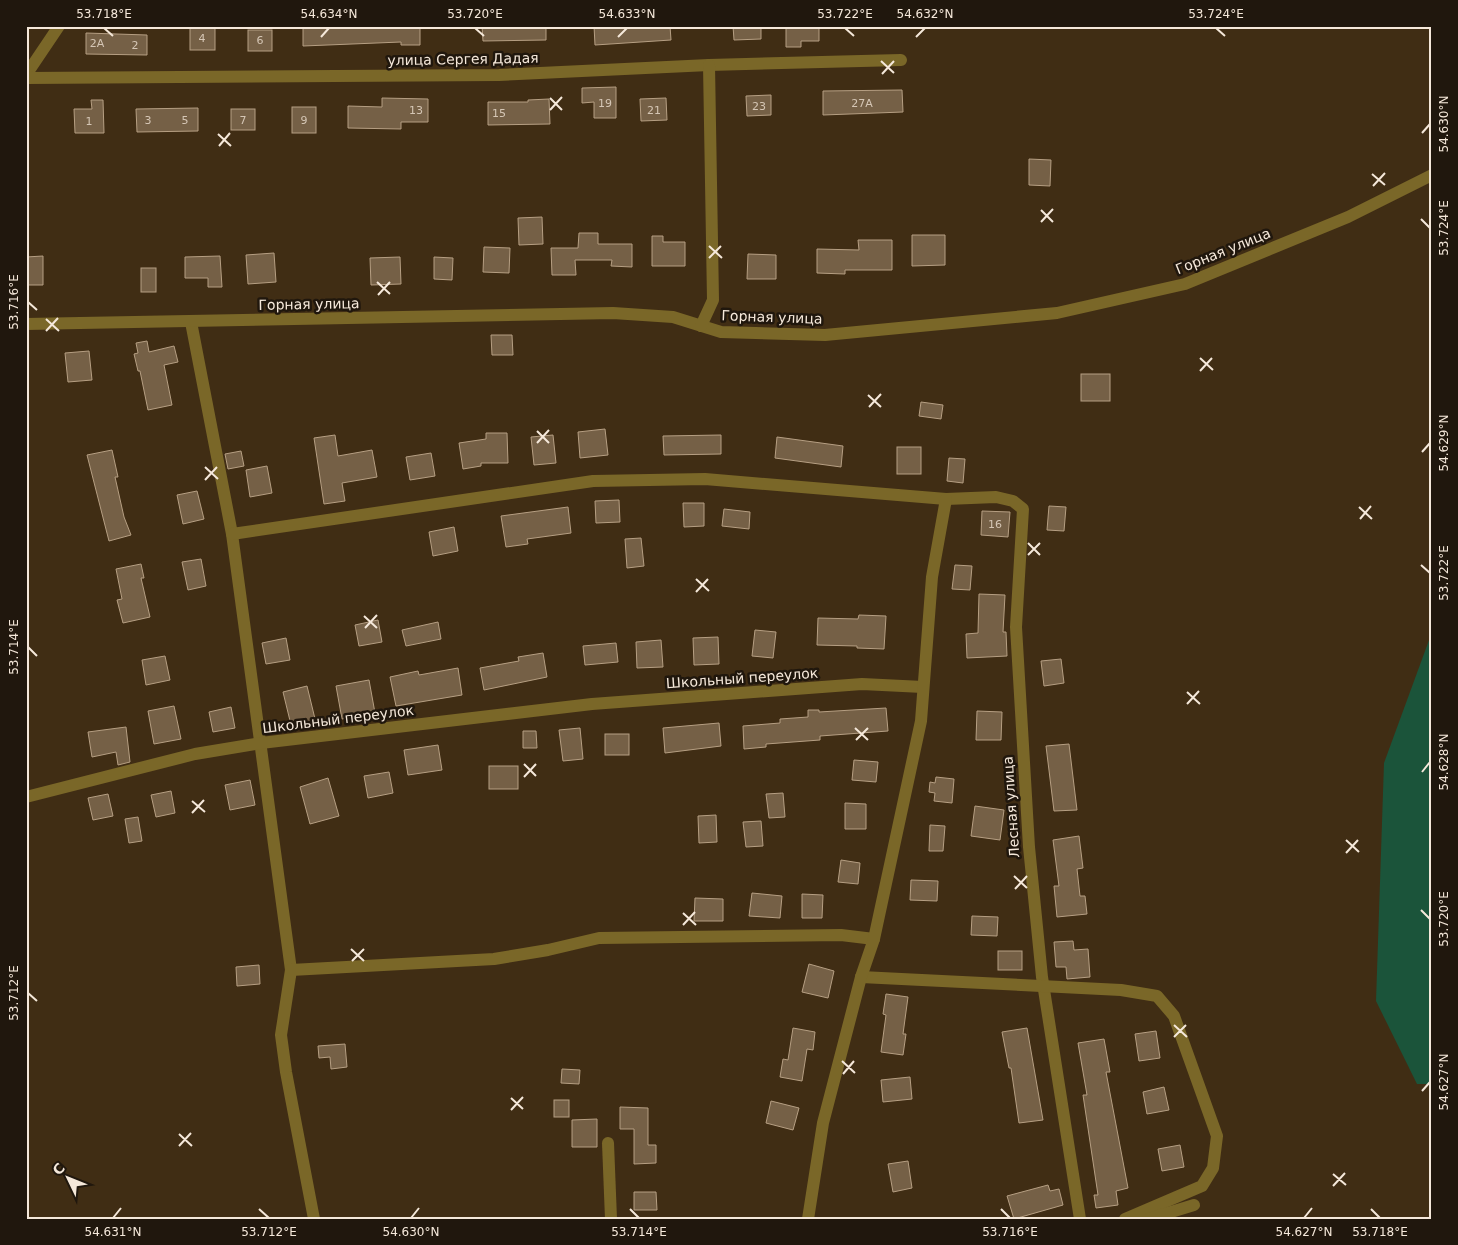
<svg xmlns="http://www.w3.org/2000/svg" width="1458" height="1245" viewBox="0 0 1458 1245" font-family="'DejaVu Sans',sans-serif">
<rect width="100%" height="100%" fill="#402d14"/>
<polygon fill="#1b543a" points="1432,632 1432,1084 1417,1084 1376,1001 1384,763"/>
<g fill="#756046" stroke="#b69f83">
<rect x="190" y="26" width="25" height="24"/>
<polygon points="303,26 420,26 420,45 401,45 401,42 303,46"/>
<polygon points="482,26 546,26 546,40 483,41"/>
<polygon points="594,26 670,26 671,40 595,45"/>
<polygon points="733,26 761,26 761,39 734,40"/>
<polygon points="786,26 819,26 819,41 801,41 801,47 786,47"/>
<rect x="248" y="30" width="24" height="21"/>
<polygon points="86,33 147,35 147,55 86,54"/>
<polygon points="616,87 616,118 594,118 594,102 582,103 582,88"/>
<polygon points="902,90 903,112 823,115 823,91"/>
<polygon points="771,95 771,115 747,116 746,96"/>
<polygon points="382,98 428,99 428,122 401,122 401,129 348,128 348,106 382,107"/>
<polygon points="666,98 667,120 641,121 640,99"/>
<polygon points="549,99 550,124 488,125 488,102 528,102 528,100"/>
<polygon points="91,100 103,100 104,133 75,133 74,109 92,109"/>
<rect x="292" y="107" width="24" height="26"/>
<polygon points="198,108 198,131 137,132 136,109"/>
<rect x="231" y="109" width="24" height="21"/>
<polygon points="1029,159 1051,160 1050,186 1029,185"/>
<polygon points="542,217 543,244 519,245 518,218"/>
<polygon points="579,233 598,233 598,244 632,244 632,267 611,266 612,260 575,260 576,275 552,275 551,248 578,248"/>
<polygon points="912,235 945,235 945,265 912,266"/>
<polygon points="652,236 663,236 663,242 685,242 685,266 652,266"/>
<polygon points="858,240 892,240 892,270 845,270 845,274 817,273 817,249 859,250"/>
<polygon points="484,247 510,248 509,273 483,272"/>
<polygon points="274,253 276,282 248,284 246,255"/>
<polygon points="748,254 776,255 776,279 747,279"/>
<polygon points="43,256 43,285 26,285 26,257"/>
<polygon points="220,256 222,287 208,287 208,278 185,278 185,257"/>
<polygon points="400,257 401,284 371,285 370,258"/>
<polygon points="434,257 453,258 452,280 434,279"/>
<rect x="141" y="268" width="15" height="24"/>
<polygon points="491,335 512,335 513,355 492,355"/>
<polygon points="147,341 149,352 174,346 178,362 164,365 172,405 148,410 140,371 138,371 134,354 138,353 136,343"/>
<polygon points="89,351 92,380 68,382 65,353"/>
<rect x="1081" y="374" width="29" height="27"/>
<polygon points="921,402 943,405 941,419 919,416"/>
<polygon points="605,429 608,455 580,458 578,432"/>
<polygon points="486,433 507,433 508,463 481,463 481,466 463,469 459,443 486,439"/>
<polygon points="335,435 338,456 372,450 377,477 342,483 345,501 324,504 314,438"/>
<polygon points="553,435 556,463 534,465 531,437"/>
<polygon points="721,435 721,454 664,455 663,436"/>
<polygon points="777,437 843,446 841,467 775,458"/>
<rect x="897" y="447" width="24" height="27"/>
<polygon points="112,450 118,477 115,477 124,517 131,535 109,541 87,455"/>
<polygon points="241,451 244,466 228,469 225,454"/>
<polygon points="431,453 435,476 410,480 406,457"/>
<polygon points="949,458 965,459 963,483 947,481"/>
<polygon points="267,466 272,493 250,497 246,470"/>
<polygon points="197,491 204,519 183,524 177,495"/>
<polygon points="619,500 620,522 596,523 595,501"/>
<polygon points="683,503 704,503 704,526 684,527"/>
<polygon points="1049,506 1066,507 1064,531 1047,530"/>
<polygon points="568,507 571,533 527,539 528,544 506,547 501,516"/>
<polygon points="724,509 750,512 749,529 722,526"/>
<polygon points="982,511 1010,512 1008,537 981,535"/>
<polygon points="454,527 458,551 433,556 429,532"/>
<polygon points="641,538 644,566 627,568 625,539"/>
<polygon points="201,559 206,586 188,590 182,562"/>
<polygon points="141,564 144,578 141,578 150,617 123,623 117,600 122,599 116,569"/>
<polygon points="955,565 972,566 970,590 952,589"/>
<polygon points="979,594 1005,595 1003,632 1006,632 1007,656 967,658 966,634 978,633"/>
<polygon points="859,615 886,616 884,649 857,648 857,646 817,645 818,618 858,619"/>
<polygon points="378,620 382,642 359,646 355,625"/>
<polygon points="438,622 441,639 406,646 402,630"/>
<polygon points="755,630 776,632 773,658 752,656"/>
<polygon points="718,637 719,664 694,665 693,638"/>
<polygon points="286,638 290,660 266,664 262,643"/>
<polygon points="661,640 663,667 637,668 636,642"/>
<polygon points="616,643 618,662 585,665 583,646"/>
<polygon points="543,653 547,677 484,690 480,668 519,661 518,657"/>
<polygon points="165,656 170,680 146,685 142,660"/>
<polygon points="1061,659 1064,683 1044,686 1041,661"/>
<polygon points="458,668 462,695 396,706 390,677 418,671 419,675"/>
<polygon points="369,680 375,713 342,719 336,686"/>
<polygon points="307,686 316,723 292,729 283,692"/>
<polygon points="174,706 181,739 154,744 148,711"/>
<polygon points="231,707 235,728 213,732 209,712"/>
<polygon points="886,708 888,731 820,736 820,740 766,744 766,747 744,749 743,726 780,723 780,719 808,717 808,710 819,710 819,712"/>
<polygon points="977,711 1002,712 1001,740 976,740"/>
<polygon points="719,723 721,746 665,753 663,728"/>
<polygon points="126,727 130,762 118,765 116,752 92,757 88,732"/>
<polygon points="580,728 583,759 563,761 559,730"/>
<polygon points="523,731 536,731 537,748 523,748"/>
<rect x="605" y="734" width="24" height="21"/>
<polygon points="1069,744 1077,810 1054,811 1046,746"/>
<polygon points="438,745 442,770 408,775 404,750"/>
<polygon points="854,760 878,762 876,782 852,780"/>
<rect x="489" y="766" width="29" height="23"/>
<polygon points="389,772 393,793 368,798 364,776"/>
<polygon points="936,777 954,779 952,803 934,801 935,793 929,792 930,782 935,783"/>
<polygon points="328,778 339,816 310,824 300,787"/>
<polygon points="250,780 255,805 230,810 225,785"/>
<polygon points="171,791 175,813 156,817 151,795"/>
<polygon points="783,793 785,817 769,818 766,794"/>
<polygon points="108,794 113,816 93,820 88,798"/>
<polygon points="845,803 866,804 866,829 845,829"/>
<polygon points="975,806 1004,810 1000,840 971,836"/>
<polygon points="716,815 717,842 699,843 698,816"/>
<polygon points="138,817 142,841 129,843 125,819"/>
<polygon points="761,821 763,846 746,847 743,822"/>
<polygon points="930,825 945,826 943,851 929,851"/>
<polygon points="1079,836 1083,868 1077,869 1080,896 1085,896 1087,914 1057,917 1054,886 1059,886 1053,840"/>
<polygon points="841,860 860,863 858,884 838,882"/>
<polygon points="911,880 938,881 937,901 910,900"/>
<polygon points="752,893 782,896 780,918 749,916"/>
<polygon points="802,894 823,895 822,918 802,918"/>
<polygon points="695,898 723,899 723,921 694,921"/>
<polygon points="972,916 998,917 997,936 971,935"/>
<polygon points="1073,941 1074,950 1088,949 1090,977 1067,979 1066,967 1056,967 1054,942"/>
<rect x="998" y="951" width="24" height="19"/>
<polygon points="809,964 834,971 828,998 802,992"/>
<polygon points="259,965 260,984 237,986 236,967"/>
<polygon points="886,994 908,997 903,1034 906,1034 903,1055 881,1052 886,1015 883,1014"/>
<polygon points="793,1028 815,1032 813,1050 807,1049 802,1081 780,1077 783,1059 788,1060"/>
<polygon points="1027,1028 1043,1120 1019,1123 1011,1068 1009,1068 1002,1032"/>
<polygon points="1156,1031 1160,1058 1139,1061 1135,1034"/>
<polygon points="1104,1039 1110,1072 1106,1072 1128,1188 1116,1191 1118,1205 1096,1208 1094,1195 1098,1195 1083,1095 1087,1095 1078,1043"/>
<polygon points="345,1044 347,1067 331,1069 330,1057 319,1058 318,1046"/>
<polygon points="562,1069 580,1070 579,1084 561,1083"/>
<polygon points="910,1077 912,1099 883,1102 881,1080"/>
<polygon points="1164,1087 1169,1110 1147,1114 1143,1092"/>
<rect x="554" y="1100" width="15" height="17"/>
<polygon points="771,1101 799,1108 793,1130 766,1123"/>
<polygon points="620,1107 648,1108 648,1145 656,1145 656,1163 634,1164 634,1129 620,1129"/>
<polygon points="597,1119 597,1147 572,1147 572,1120"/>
<polygon points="1180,1145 1184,1167 1162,1171 1158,1149"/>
<polygon points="908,1161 912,1188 893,1192 888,1164"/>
<polygon points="1048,1185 1050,1191 1059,1189 1063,1205 1014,1219 1007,1196"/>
<polygon points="634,1192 656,1192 657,1210 634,1210"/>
</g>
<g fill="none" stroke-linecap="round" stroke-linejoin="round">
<g stroke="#7a6728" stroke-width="12">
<polyline points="26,75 59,26"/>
<polyline points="26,78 499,75 709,65 901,60"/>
<polyline points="191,322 232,534 291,970"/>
<polyline points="26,324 613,313 673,317 721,332 825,335 1057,313 1185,284 1348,217 1432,175"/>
<polyline points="701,326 713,300 709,65"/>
<polyline points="232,534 593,481 705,479 946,499 996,497 1013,501 1023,509 1016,627 1029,847 1042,977 1080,1219"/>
<polyline points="26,797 195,754 261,743 592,704 862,684 923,687"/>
<polyline points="861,977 1121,990 1157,996 1174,1016 1217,1136 1213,1168 1202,1186 1125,1219"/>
<polyline points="608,1143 611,1219"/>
<polyline points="314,1219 286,1072 281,1035 291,970 494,959 548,950 599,938 841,935 874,939"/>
<polyline points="808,1219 823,1123 861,977 874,939 921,721 932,577 946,499"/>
<polyline points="1148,1219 1194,1205"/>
</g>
</g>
<path fill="none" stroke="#f5e8da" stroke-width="2" d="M104 28 113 36M475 28 484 36M845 28 854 36M1216 28 1225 36M321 37 329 28M618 37 627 28M916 37 925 28M881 61 894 73M882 74 894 61M550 98 562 110M550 110 562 97M1422 133 1430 124M218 134 231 146M219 146 230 133M1372 174 1385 185M1373 186 1385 173M1041 210 1053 222M1421 219 1430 228M1041 222 1053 209M709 246 722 258M709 258 721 246M377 282 390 294M378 295 390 282M28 302 37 310M46 319 59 331M46 331 58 318M1200 358 1213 370M1200 371 1212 358M868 395 881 407M869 407 881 394M537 431 549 443M537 443 549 430M1422 452 1430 443M205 467 218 479M205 480 217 467M1359 507 1372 519M1360 519 1371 506M1028 543 1040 555M1028 555 1040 543M1421 565 1430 573M696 579 709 591M696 592 708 579M364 616 377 628M365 628 377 615M28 647 37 656M1187 692 1200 704M1187 704 1199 691M855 728 868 740M856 740 868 728M524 764 536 776M1422 772 1430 762M524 777 536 764M192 801 205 812M192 813 204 800M1346 840 1359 852M1346 853 1358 840M1014 876 1027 888M1015 889 1027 876M1421 910 1430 919M683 913 696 925M683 925 695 912M351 949 364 961M352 961 364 949M28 993 37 1001M1174 1025 1187 1037M1174 1037 1186 1025M842 1061 855 1073M843 1074 854 1061M1422 1091 1430 1082M511 1098 523 1109M511 1110 523 1097M179 1134 192 1146M179 1146 191 1133M1333 1174 1346 1185M1333 1186 1345 1173M259 1209 269 1218M630 1209 639 1218M1001 1209 1010 1218M1371 1209 1380 1218M113 1218 121 1208M411 1218 419 1208M1304 1218 1312 1208"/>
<g text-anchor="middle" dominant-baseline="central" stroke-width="5" stroke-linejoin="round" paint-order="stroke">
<g font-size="11" fill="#d5c6b5">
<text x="202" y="38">4</text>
<text x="260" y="40">6</text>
<text x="97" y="43">2А</text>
<text x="135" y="45">2</text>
<text x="605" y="103">19</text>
<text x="862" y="103">27А</text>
<text x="759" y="106">23</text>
<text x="416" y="110">13</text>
<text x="654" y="110">21</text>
<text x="499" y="113">15</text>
<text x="148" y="120">3</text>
<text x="185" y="120">5</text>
<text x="243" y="120">7</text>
<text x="304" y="120">9</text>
<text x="89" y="121">1</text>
<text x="995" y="524">16</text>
</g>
<g font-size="14" fill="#f5e8da" stroke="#20170d">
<text transform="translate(463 59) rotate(-1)">улица Сергея Дадая</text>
<text transform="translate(1223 251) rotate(-22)">Горная улица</text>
<text transform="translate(309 304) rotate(-1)">Горная улица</text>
<text transform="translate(772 317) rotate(2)">Горная улица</text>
<text transform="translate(742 678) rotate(-4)">Школьный переулок</text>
<text transform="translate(338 719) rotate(-7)">Школьный переулок</text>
<text transform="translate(1011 807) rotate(-94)">Лесная улица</text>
</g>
</g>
<rect width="1458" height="1245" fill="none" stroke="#20170d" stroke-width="55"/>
<g transform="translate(68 1178) rotate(313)" stroke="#20170d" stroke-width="4" paint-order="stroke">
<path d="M0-4L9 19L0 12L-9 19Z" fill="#f5e8da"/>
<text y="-8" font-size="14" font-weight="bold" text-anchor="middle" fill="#f5e8da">С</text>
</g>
<rect x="28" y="28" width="1402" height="1190" fill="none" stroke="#f5e8da" stroke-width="2"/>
<g font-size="12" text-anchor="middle" fill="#f5e8da">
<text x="104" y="18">53.718°E</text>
<text x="329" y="18">54.634°N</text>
<text x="475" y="18">53.720°E</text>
<text x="627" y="18">54.633°N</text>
<text x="845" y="18">53.722°E</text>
<text x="925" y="18">54.632°N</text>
<text x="1216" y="18">53.724°E</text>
<text transform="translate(1444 124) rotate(-90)" y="4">54.630°N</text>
<text transform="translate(1444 228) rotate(-90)" y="4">53.724°E</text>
<text transform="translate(14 302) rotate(-90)" y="4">53.716°E</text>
<text transform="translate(1444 443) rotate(-90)" y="4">54.629°N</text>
<text transform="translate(1444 573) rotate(-90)" y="4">53.722°E</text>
<text transform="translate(14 647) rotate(-90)" y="4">53.714°E</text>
<text transform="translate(1444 762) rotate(-90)" y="4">54.628°N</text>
<text transform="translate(1444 919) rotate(-90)" y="4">53.720°E</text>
<text transform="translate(14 993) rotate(-90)" y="4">53.712°E</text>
<text transform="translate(1444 1082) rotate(-90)" y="4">54.627°N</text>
<text x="113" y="1236">54.631°N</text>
<text x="269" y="1236">53.712°E</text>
<text x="411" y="1236">54.630°N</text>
<text x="639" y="1236">53.714°E</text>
<text x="1010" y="1236">53.716°E</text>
<text x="1304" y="1236">54.627°N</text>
<text x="1380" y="1236">53.718°E</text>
</g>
</svg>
